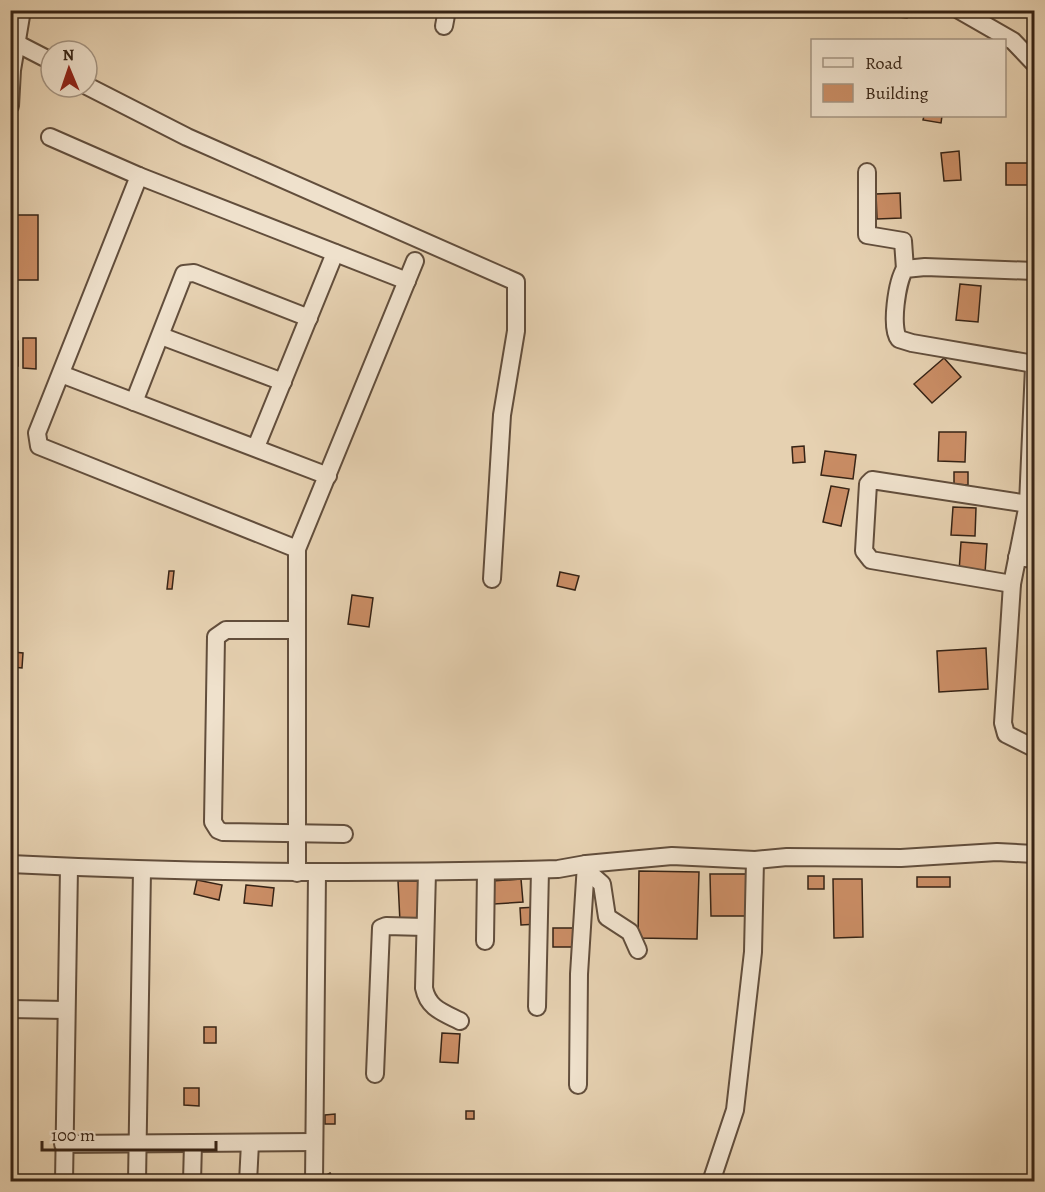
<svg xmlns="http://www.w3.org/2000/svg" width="1045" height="1192" viewBox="0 0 1045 1192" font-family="Alegreya,serif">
<rect width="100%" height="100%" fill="#e6d1b1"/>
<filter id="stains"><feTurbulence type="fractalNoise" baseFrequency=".00333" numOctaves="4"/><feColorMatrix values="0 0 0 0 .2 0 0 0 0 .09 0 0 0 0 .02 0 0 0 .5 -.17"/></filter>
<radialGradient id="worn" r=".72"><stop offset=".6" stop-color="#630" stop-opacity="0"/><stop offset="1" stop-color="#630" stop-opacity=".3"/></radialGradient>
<g fill="#ca8d65" stroke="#362315" stroke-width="1.5">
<polygon points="881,10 908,10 907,18 880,15"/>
<polygon points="924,116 942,116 941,123 923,120"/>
<polygon points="959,151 961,180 944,181 941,153"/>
<rect x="1006" y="163" width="24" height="22"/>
<polygon points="900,193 901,218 877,219 876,194"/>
<rect x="15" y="215" width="23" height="65"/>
<polygon points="960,284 981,286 978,322 956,320"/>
<polygon points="23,338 36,338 36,369 23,368"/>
<rect x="10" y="341" width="8" height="25"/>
<polygon points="944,358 961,377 932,403 914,384"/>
<polygon points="939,432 966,432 965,462 938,461"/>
<polygon points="804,446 805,462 793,463 792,447"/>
<polygon points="825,451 856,455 853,479 821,475"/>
<polygon points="954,472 968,472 968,485 954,484"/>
<polygon points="831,486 849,489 841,526 823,522"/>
<polygon points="953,507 976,508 975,536 951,535"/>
<polygon points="961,542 987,544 985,573 959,572"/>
<polygon points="169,571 174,571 172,589 167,589"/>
<polygon points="560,572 579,576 575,590 557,586"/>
<polygon points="352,595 373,598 369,627 348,624"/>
<polygon points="986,648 988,689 939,692 937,651"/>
<polygon points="13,652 23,653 22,668 12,667"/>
<polygon points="639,871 699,872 697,939 638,938"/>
<polygon points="710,874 751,874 751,916 711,916"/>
<rect x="808" y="876" width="16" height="13"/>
<rect x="917" y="877" width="33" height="10"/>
<polygon points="521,879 523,902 494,904 492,881"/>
<polygon points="833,879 862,879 863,937 834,938"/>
<polygon points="197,880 222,885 219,900 194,894"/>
<polygon points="398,881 418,881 419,921 400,922"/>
<polygon points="246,885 274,888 272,906 244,903"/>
<polygon points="537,907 538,924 521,925 520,908"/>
<rect x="553" y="928" width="25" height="19"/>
<rect x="204" y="1027" width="12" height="16"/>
<polygon points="442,1033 460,1034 458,1063 440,1062"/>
<polygon points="184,1088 199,1088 199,1106 184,1105"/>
<rect x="466" y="1111" width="8" height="8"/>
<polygon points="335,1114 335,1124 325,1124 325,1115"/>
<polygon points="330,1173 333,1178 326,1182 323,1177"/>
</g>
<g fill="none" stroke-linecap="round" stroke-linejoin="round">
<g stroke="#624e3c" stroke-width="20">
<g id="minor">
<polyline points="959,10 1013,41 1034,63"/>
<polyline points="444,26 447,10"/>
<polyline points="16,43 51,61"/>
<polyline points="87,86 187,137 516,282 516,331 502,415 492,579"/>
<polyline points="10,106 12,70 22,10"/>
<polyline points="50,137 139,176 407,281"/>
<polyline points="867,172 867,235 903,241 905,269"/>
<polyline points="139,176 37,433 39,446 297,549"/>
<path d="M1034 271 925 267 905 269C897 281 890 328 899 339L912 343 1034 364"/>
<polyline points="161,336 283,382"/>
<polyline points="1034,367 1028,504 1012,584 1003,723 1006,734 1034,748"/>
<polyline points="61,374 328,476"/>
<polyline points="134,402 184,274 194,273 309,318"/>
<polyline points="256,447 335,253"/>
<polyline points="1017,557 1034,559"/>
<polyline points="1012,584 871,560 864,551 868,484 872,480 1028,504"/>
<polyline points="297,630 226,630 216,637 213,822 218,830 223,832 344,834"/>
<path d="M10 864C193 873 375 874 558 869L586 864 672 856 755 860 787 857 901 858 997 852 1034 854"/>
<polyline points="586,870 602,884 607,917 630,932 638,950"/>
<path d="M427 872 424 988C428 1008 442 1012 460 1021"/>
<polyline points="297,873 297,549 415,261"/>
<polyline points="485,941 486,871"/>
<polyline points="537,1007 540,870"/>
<polyline points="10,1009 66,1010"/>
<polyline points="375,1074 381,928 386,926 425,927"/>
<polyline points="578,1085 579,974 586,864"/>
<polyline points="63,1144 314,1142"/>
<polyline points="64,1182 69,867"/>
<polyline points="137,1182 142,870"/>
<polyline points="192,1182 193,1143"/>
<polyline points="248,1182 250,1143"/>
<polyline points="314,1182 317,873"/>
<polyline points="711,1182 735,1110 753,952 755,860"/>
</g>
</g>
<use href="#minor" stroke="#efe1cc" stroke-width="16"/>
</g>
<rect width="1045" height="1192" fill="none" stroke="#e6d1b1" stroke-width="36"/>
<rect x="12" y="12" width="1021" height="1168" fill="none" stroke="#362315" stroke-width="3"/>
<rect x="18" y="18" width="1009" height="1156" fill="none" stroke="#362315" stroke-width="1.5"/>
<rect x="811" y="39" width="195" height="78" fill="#efe1cc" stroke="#a59583" stroke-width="1.5"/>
<rect x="823" y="58" width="30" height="9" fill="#efe1cc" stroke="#a59583" stroke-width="1.5"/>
<text x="865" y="69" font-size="18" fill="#362315">Road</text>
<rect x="823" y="84" width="30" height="18" fill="#ca8d65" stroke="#a59583" stroke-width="1.5"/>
<text x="865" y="99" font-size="18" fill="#362315">Building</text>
<g transform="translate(69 69) rotate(358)"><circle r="28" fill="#efe1cc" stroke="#a59583" stroke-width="1.5"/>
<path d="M0-4.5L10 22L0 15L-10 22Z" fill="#8f2418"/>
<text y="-9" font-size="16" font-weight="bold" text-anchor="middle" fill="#362315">N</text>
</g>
<path d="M42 1141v9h174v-9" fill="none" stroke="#362315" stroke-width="3"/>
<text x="51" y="1141" font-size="18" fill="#362315" stroke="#efe1cc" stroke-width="4.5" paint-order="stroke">100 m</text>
<rect width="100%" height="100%" filter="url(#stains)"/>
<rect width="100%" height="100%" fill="url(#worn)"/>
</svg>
